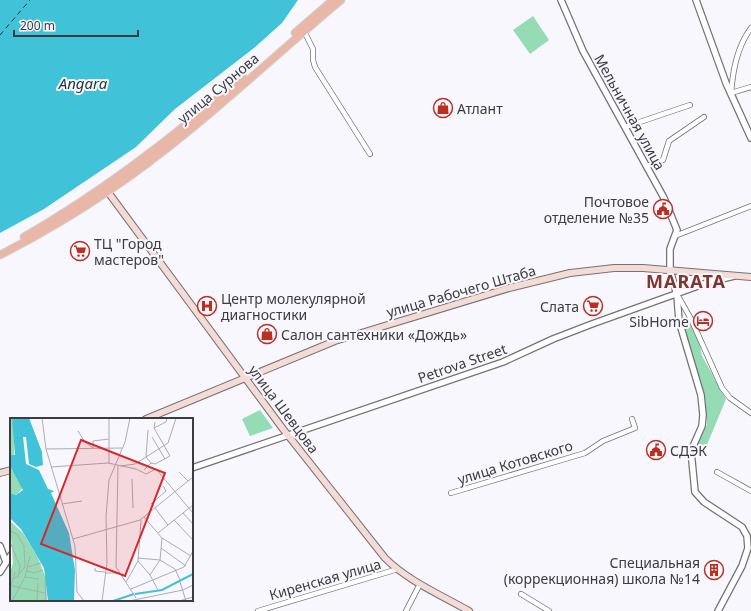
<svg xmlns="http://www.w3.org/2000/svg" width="751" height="611" viewBox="0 0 751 611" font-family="'Noto Sans',sans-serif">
<rect width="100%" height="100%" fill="#f9f7fe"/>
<g fill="#95dbb3">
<polygon points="533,16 549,40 530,54 513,30"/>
<polygon points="688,319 699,340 702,356 726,399 702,457 698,457 698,442 707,425 705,396 682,321"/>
<polygon points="260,410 273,428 250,436 242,419"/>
</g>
<polygon fill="#40c2d9" points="0,0 298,0 282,23 254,48 175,109 136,147 44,209 0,233"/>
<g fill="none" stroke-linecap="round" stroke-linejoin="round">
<polyline stroke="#1f353a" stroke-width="1" stroke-dasharray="5 4" stroke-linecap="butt" points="0,35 30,0"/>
<g stroke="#747278" stroke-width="6">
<g id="minor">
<path d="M751 28C737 47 733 70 731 93L751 87"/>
<polyline points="304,31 313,49 313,60 315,67 370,154"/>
<polyline points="625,127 690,105"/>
<polyline points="647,166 663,160 669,141 704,117"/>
<polyline points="675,236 751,206"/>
<polyline points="678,296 691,319 722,388 730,398 751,413"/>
<polyline points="717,472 751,491"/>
<polyline points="451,493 585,453 603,441 635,428 632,419"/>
<polyline points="521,594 549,611"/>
<polyline points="258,611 398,569"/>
<polyline points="406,611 420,584"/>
</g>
</g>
<g stroke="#747278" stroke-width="8">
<g id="tertiary">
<polyline points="561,0 583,51 664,198 677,230 670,249 670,270 677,295 679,321 701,395 703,415 702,426 691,451 695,492 704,502 742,527 747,536 748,548 742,566 718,611"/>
<polyline points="696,0 726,83 751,138"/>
<polyline points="192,468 503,362 553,339 592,324 709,282 734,276"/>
<polyline points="0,546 6,562"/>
<polyline points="0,572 11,555"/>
</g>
</g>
<g stroke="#747278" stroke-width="8">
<g id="secondary">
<path d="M108 192 283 429 385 558C408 581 441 595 469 611"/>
<polyline points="146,419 335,341 509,288 570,273 614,268 643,268 751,277"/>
<polyline points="0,473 11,470"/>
</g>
</g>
<g stroke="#d4d4d5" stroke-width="9">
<g id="primary">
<polyline points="295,33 333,0"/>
<path d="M24 237C103 192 174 137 243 77"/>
<path d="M0 255C37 236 73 215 107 192 191 136 264 64 341 0"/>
</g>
</g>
<use href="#minor" stroke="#fff" stroke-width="4.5"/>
<use href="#tertiary" stroke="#fff" stroke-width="5.5"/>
<use href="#secondary" stroke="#f4dbd4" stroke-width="6"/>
<use href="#primary" stroke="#e9b7a8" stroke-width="7"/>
</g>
<defs>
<g id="shop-ring" transform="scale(1)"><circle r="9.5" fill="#f9f7fe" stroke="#bb2e20" stroke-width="1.5"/><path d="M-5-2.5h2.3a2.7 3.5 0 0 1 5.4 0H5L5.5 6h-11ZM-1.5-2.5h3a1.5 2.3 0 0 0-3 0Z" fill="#bb2e20"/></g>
<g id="civic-ring" transform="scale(1)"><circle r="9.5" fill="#f9f7fe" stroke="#bb2e20" stroke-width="1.5"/><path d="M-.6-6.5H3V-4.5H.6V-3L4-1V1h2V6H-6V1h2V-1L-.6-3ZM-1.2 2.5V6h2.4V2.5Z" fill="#bb2e20"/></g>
<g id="supermarket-ring" transform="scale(1)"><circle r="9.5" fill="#f9f7fe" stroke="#bb2e20" stroke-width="1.5"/><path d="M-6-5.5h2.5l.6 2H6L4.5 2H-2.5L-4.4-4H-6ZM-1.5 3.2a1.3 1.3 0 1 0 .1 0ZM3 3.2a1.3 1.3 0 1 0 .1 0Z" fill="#bb2e20"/></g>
<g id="hospital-ring" transform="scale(1)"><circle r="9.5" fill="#f9f7fe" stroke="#bb2e20" stroke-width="1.5"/><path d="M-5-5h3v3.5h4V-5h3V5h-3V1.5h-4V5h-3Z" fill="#bb2e20"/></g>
<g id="hotel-ring" transform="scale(1)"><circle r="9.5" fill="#f9f7fe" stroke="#bb2e20" stroke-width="1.5"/><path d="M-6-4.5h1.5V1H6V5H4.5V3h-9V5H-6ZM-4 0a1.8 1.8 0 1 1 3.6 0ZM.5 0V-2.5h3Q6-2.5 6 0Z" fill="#bb2e20"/></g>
<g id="building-ring" transform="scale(1)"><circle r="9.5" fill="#f9f7fe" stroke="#bb2e20" stroke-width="1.5"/><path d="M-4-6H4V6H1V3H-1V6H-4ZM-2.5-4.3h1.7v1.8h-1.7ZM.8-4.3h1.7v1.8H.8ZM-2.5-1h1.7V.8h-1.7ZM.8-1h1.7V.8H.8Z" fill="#bb2e20"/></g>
</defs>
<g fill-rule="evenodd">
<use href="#shop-ring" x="443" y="108"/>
<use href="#civic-ring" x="663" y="209"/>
<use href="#supermarket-ring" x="80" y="251"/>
<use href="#hospital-ring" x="207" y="306"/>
<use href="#supermarket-ring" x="593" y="306"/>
<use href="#hotel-ring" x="703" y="321"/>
<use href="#shop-ring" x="267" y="334"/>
<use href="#civic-ring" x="656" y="450"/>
<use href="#building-ring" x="714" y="570"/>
</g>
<g text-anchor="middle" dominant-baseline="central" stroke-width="4" stroke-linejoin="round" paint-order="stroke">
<g font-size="14" fill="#3c3b3e" stroke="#f9f7fe">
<text transform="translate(218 88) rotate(-40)">улица Сурнова</text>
<text transform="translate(630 112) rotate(61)">Мельничная улица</text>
<text transform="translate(461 291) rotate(-16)">улица Рабочего Штаба</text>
<text transform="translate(462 363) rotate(-19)">Petrova Street</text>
<text transform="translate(284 409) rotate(53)">улица Шевцова</text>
<text transform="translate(515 462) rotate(-17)">улица Котовского</text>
<text transform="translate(325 579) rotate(-16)">Киренская улица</text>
</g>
<g font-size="14" fill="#3c3b3e" stroke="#f9f7fe" text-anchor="start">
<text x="457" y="108">Атлант</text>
<text x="649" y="201" text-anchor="end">Почтовое<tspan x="649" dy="16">отделение №35</tspan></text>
<text x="94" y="243">ТЦ "Город<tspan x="94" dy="16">мастеров"</tspan></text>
<text x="221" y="298">Центр молекулярной<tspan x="221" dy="16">диагностики</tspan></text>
<text x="579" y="306" text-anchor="end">Слата</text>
<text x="689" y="321" text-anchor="end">SibHome</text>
<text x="281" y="334">Салон сантехники «Дождь»</text>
<text x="670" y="450">СДЭК</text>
<text x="700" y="562" text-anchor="end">Специальная<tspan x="700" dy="16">(коррекционная) школа №14</tspan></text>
</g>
<g font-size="15" font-style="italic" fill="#1f353a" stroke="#f9f7fe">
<text x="83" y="83">Angara</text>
</g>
<g font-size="18" font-weight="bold" letter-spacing="1" fill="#7d372d" stroke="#f9f7fe">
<text x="686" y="281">MARATA</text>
</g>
</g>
<g transform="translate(10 418)">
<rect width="183" height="183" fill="#f9f7fe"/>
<path d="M0 0H2L4 11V39L0 37ZM0 48 13 70 6 77 0 75ZM0 103 13 115 28 140 36 161 37 183H0V155L3 145Z" fill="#95dbb3"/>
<path d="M2 0H19L32 34 33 47 26 49 19 46 16 19H13L16 46 29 52 38 71 44 73 41 75 59 115 65 152 64 183H38L34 150 11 111 0 100V75L6 77 13 72 0 48V37H5Z" fill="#40c2d9"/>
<path fill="none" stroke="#40c2d9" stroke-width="2" d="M0 84 24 106 50 154 51 176 49 183M125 176 152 172 183 156M103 183 124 176"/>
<path fill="none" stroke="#adacb1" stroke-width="1" d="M32 0 36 31 65 128 67 174 74 183M99 0V45M144 10 156 4 157 0M138 12 136 39 141 45M68 13 75 24 83 30V23L99 21M142 19 155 41M36 31 112 30M108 47 106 149 126 180M110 48 125 46 158 25 166 0M41 49 98 45 126 51 136 56 146 51 183 95M134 52 141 45 145 46 160 38 144 10 145 4M169 54 178 63M122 61 123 90M52 86 72 83M141 86 156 73 153 68M145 90 158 107M173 95 183 106M134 99 152 120 181 138M164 102 183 122M0 113 7 116 14 128 15 149 9 156M148 115 183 87M63 121 130 102 183 59M0 124 10 148 8 159 4 160M151 130 176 148M128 140 150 142 165 151 170 162M128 143 140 157 148 172M18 149 31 145M85 150V153L96 154M17 153 24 155 33 152M96 155H109M140 157 150 142 152 120M15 159 29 161M35 161 36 183M116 164 128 143 131 102M170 164 176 183M2 168 35 175M0 171 5 154M121 171 174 149 183 133M2 183 15 159 20 138M27 183 28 165M92 183 97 145 96 98 99 62 115 24 120 0M119 183 173 172 183 167M169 183 183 179"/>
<path fill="#d62828" fill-opacity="0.15" stroke="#d62828" stroke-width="2" d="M71 22 155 55 115 158 31 126Z"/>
<rect width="183" height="183" fill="none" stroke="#3c3b3e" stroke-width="2"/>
</g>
<path d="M14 30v6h124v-6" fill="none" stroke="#3c3b3e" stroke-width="2"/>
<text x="20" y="30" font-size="12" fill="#3c3b3e" stroke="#f9f7fe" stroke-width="3" paint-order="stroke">200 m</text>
</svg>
